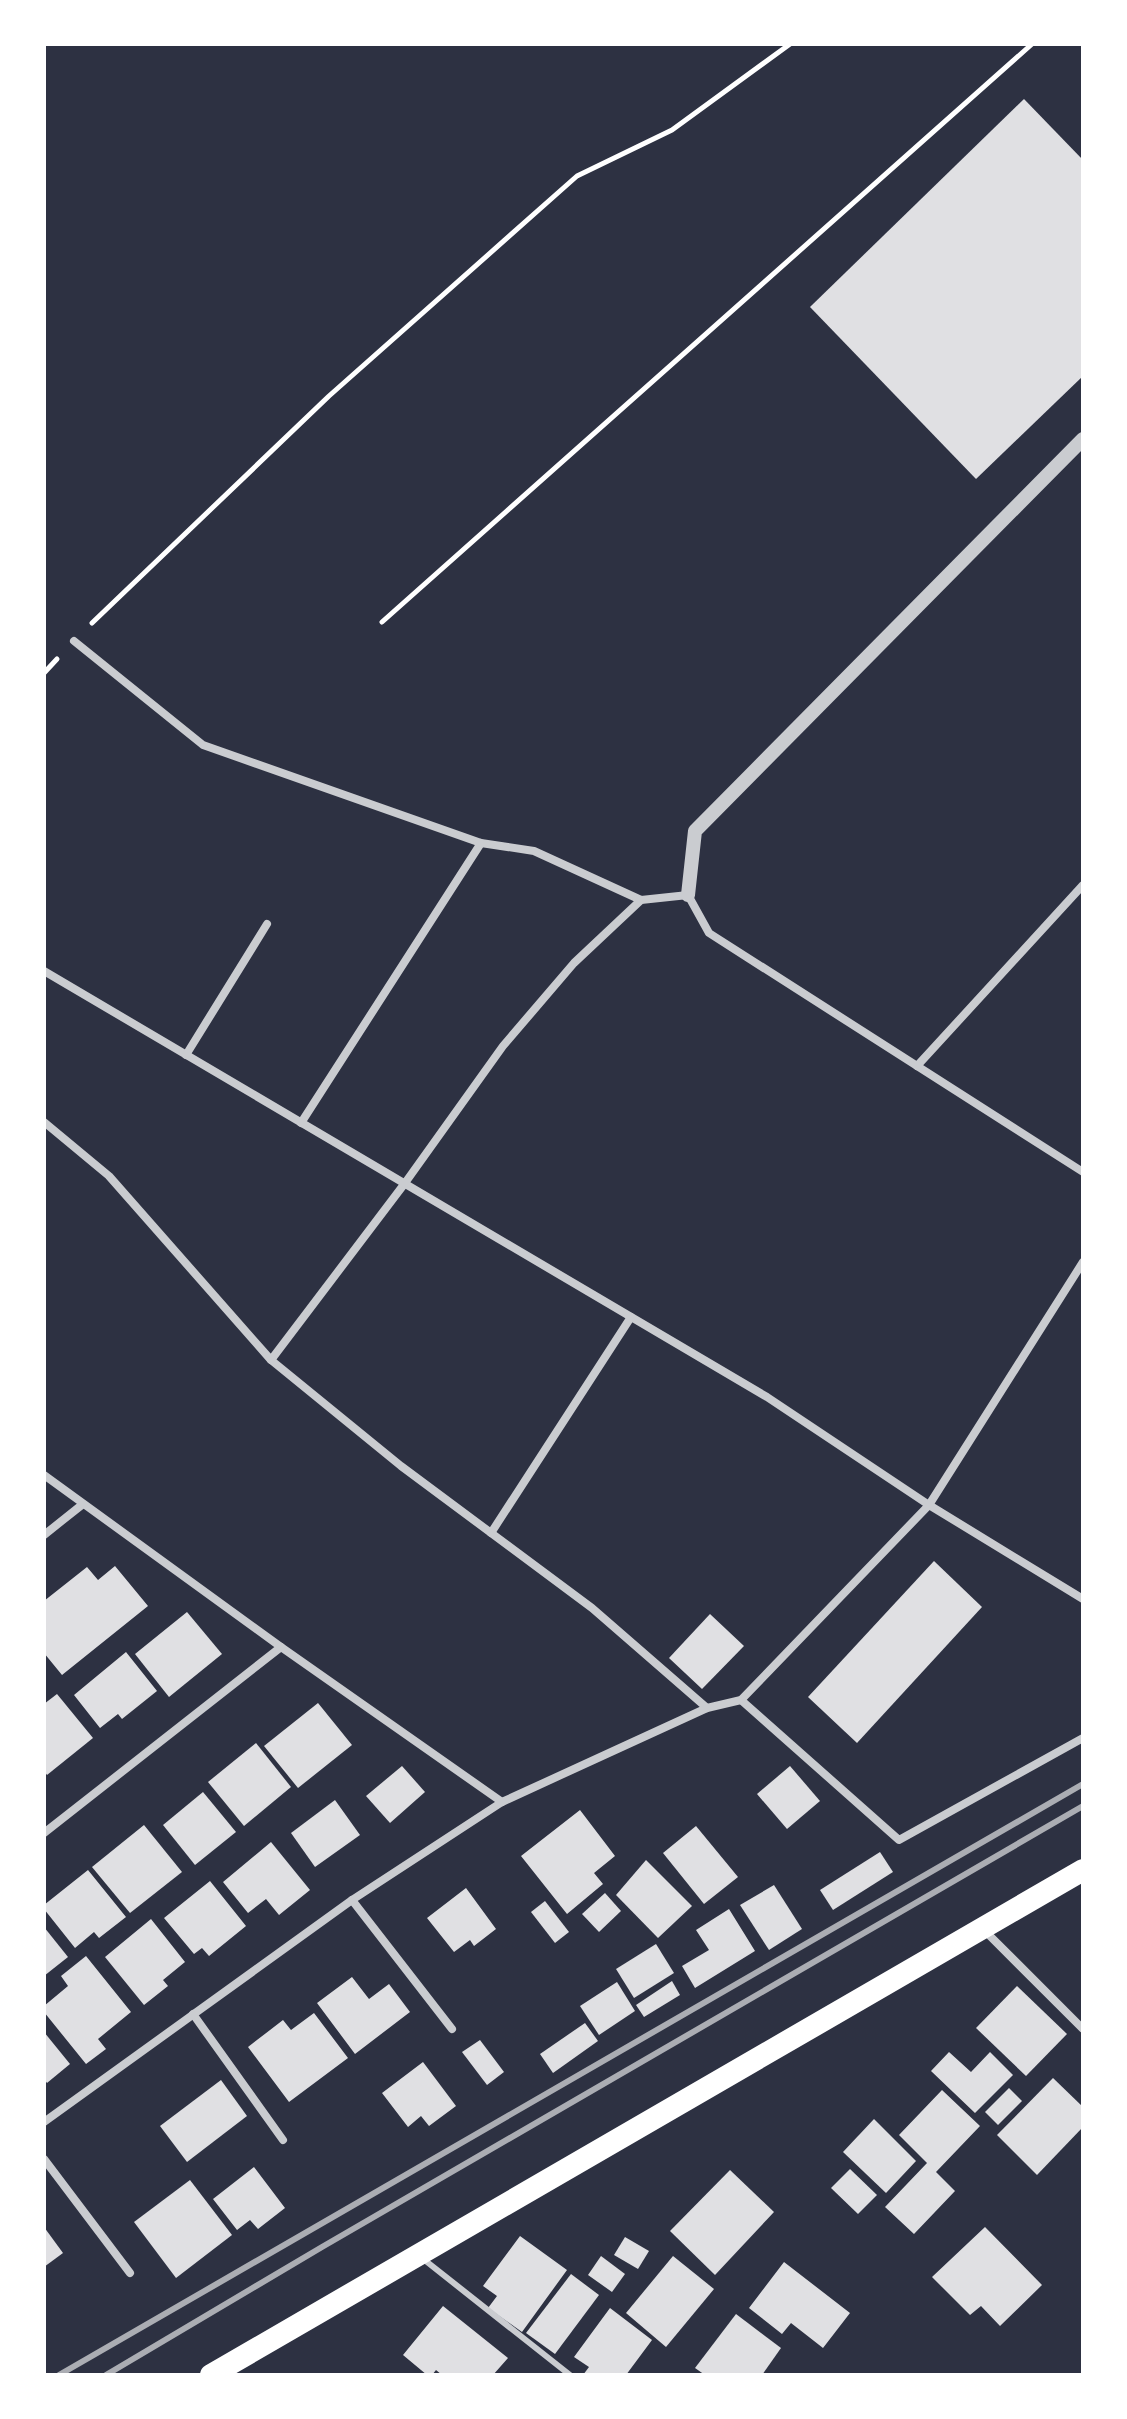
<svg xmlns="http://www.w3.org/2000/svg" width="1127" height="2419" viewBox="0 0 1127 2419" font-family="Commissioner,sans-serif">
<rect width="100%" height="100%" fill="#2d3142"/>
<g fill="#e0e0e3">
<polygon points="1024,99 1083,160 1083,376 976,479 810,307"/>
<polygon points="934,1561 982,1607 857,1743 808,1697"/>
<polygon points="115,1566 148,1606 62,1675 44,1653 44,1601 87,1567 98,1580"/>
<polygon points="187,1612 222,1654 169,1697 135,1654"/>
<polygon points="710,1614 744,1646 702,1689 669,1658"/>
<polygon points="126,1652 157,1691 122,1719 118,1714 100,1728 74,1695"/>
<polygon points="57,1694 93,1738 47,1775 44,1771 44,1704"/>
<polygon points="318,1703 352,1745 298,1788 264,1746"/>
<polygon points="256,1743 291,1787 244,1826 208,1782"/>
<polygon points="402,1766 425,1792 390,1823 366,1796"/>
<polygon points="790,1766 820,1801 787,1829 757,1794"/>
<polygon points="203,1792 236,1832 195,1865 163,1825"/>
<polygon points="335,1800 360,1835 315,1867 291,1833"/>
<polygon points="580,1810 615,1856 594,1873 603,1884 567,1914 521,1856"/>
<polygon points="144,1825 182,1872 130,1913 92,1867"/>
<polygon points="696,1826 738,1877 704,1904 663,1853"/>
<polygon points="271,1842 310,1890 279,1915 266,1899 248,1913 223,1882"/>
<polygon points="880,1852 893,1872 833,1910 820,1890"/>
<polygon points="646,1860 692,1906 658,1938 616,1895"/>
<polygon points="88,1870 126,1917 99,1938 94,1932 75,1948 44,1909 44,1905"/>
<polygon points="210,1881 246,1926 209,1956 202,1948 194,1954 164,1918"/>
<polygon points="774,1885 802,1929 769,1950 740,1905"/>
<polygon points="466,1888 496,1929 474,1946 470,1940 454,1952 427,1918"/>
<polygon points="605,1893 621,1911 599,1932 582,1914"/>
<polygon points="545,1901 569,1932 555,1943 531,1912"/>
<polygon points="729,1909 755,1951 695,1988 682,1966 709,1950 696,1930"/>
<polygon points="151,1919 185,1962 163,1980 168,1986 144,2005 105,1957"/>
<polygon points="44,1927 68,1957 44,1976"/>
<polygon points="656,1944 674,1973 634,1998 616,1969"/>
<polygon points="86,1956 131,2012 98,2039 106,2049 86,2064 44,2012 44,2006 68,1986 61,1976"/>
<polygon points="352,1977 369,1999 389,1984 410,2012 355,2054 317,2003"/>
<polygon points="672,1981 680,1995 644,2017 636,2005"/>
<polygon points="617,1982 635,2011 599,2035 580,2006"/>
<polygon points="1017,1986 1067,2034 1026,2076 976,2028"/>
<polygon points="314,2013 348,2058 289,2102 248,2047 283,2020 291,2030"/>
<polygon points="585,2023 598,2041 553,2073 540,2054"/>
<polygon points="44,2032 70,2064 47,2083 44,2079"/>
<polygon points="480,2040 504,2072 487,2085 462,2052"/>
<polygon points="949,2052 971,2072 990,2052 1013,2075 975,2113 931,2071"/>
<polygon points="423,2062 456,2106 429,2126 421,2116 408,2127 382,2093"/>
<polygon points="1053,2078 1083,2107 1083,2127 1037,2175 997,2135"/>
<polygon points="221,2080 247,2116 187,2162 160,2126"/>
<polygon points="1009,2088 1022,2101 998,2125 985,2112"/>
<polygon points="942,2090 980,2126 936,2172 955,2191 914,2234 885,2207 927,2163 899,2135"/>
<polygon points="874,2119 916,2161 886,2193 843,2152"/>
<polygon points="254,2167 285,2208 258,2229 250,2220 237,2230 213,2199"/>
<polygon points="850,2169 877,2195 858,2214 831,2188"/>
<polygon points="730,2170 774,2212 715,2275 670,2231"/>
<polygon points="190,2180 232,2235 176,2278 134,2222"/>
<polygon points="44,2227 63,2253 44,2267"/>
<polygon points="985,2227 1042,2285 1000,2326 981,2306 970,2315 932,2277"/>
<polygon points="520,2236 567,2270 522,2332 488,2308 497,2296 483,2286"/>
<polygon points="625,2237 649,2251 638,2269 614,2255"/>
<polygon points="601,2256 625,2274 612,2292 588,2275"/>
<polygon points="673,2256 714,2289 666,2347 626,2313"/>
<polygon points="784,2262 850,2313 823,2348 791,2323 782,2334 749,2308"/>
<polygon points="571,2274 599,2295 555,2354 526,2333"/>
<polygon points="443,2306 508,2358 493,2375 442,2375 436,2370 432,2375 427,2375 403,2355"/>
<polygon points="610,2308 652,2340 626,2375 583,2375 589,2367 574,2357"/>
<polygon points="736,2314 781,2348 762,2375 705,2375 695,2368"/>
</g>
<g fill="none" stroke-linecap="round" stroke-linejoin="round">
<g stroke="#fff" stroke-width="5">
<polyline points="382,622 1032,44"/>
<polyline points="92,623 329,396 577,176 672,130 790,44"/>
<polyline points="44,673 57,659"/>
</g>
<polyline stroke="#caccd0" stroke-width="6" points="422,2258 570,2375"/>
<g stroke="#caccd0" stroke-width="8">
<polyline points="74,641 203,745 481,843 534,851 641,900"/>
<polyline points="44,971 767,1397 929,1505 1083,1599"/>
<polyline points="186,1055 267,924"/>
<polyline points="917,1066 1083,885"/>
<polyline points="44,1122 109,1176 271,1360 401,1466 592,1608 707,1708"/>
<polyline points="301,1123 481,843"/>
<polyline points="271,1360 405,1183 503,1046 574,963 641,900 688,895 709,933 1083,1172"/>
<polyline points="44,1475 281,1647 502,1802"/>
<polyline points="491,1533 631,1317"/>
<polyline points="44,1535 83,1504"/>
<polyline points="741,1700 899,1840 1083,1738"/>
<polyline points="44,1833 281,1647"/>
<polyline points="352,1900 452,2029"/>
<polyline points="983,1929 1083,2029"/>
<polyline points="193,2014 283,2140"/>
<polyline points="44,2122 352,1900 502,1802 707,1708 741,1700 929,1505 1083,1262"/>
<polyline points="44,2159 130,2273"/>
</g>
<polyline stroke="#caccd0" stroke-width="14" points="688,895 695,831 1083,439"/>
<polyline stroke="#fff" stroke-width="22" points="211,2375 1083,1870"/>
<g stroke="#abadb3" stroke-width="6">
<polyline points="59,2375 1083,1784"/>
<polyline points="106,2375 322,2247 1083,1806"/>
</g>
</g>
<rect width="1127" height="2419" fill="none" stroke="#ffffff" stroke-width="92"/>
</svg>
